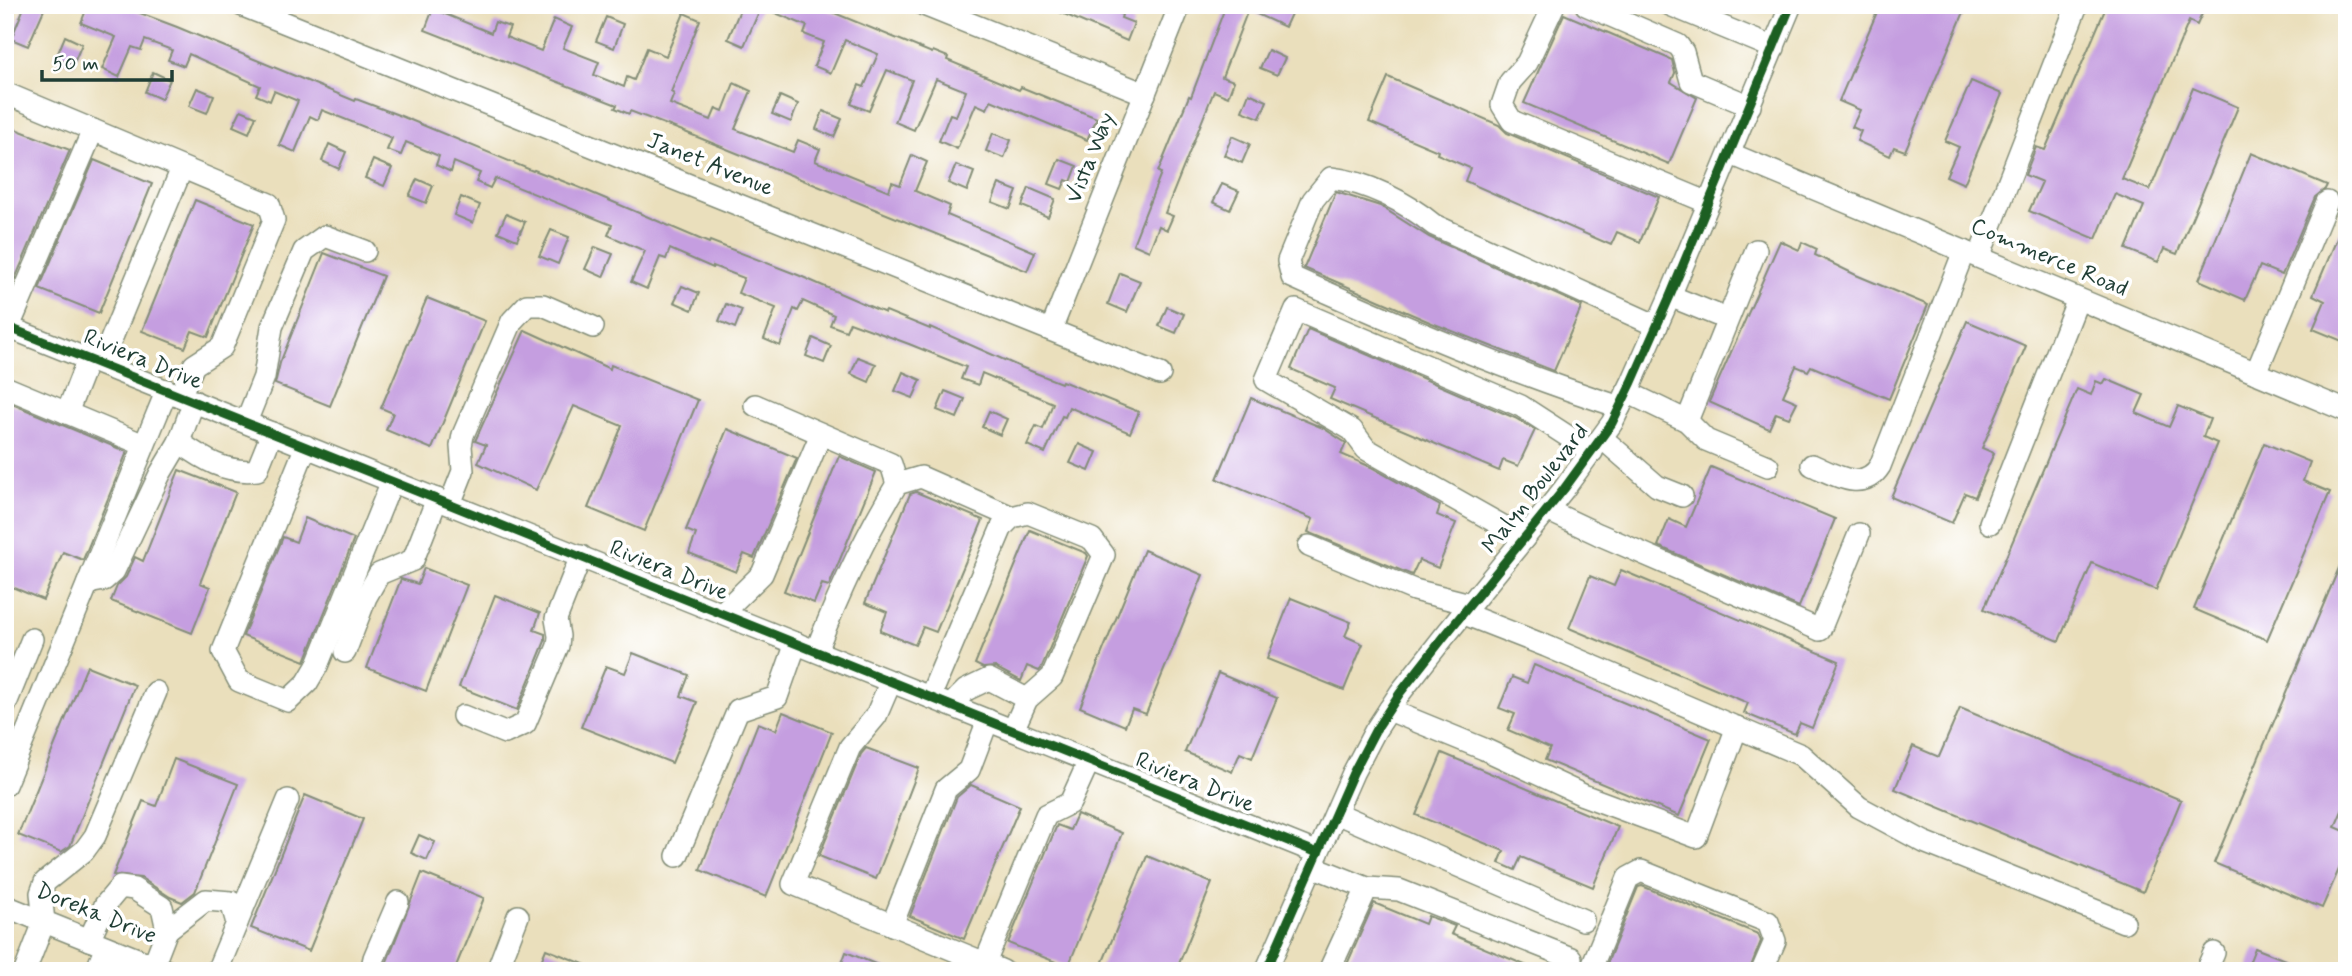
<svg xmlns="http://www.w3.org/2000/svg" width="2352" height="976" viewBox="0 0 2352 976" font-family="Mynerve,sans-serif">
<rect width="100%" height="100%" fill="#fff"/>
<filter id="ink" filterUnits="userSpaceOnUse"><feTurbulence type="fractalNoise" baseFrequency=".0143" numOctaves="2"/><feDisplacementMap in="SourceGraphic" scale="14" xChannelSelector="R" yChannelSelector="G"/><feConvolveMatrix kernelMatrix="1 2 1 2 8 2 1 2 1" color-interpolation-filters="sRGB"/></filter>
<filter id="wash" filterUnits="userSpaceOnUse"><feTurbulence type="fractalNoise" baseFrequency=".00686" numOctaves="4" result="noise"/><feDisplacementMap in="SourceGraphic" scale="28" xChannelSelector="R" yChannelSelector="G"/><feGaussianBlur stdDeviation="1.57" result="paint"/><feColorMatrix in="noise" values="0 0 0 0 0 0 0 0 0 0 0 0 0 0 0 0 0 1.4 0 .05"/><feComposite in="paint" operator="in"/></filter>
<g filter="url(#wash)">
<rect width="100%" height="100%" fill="#eadfbc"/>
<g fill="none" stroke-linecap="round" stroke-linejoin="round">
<polyline stroke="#58c5cc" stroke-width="5" points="2332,5 2347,11"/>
</g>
<g id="blocks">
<g fill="#c59ee0">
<polygon points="25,5 46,5 28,46 11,39"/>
<polygon points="88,5 119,5 177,27 355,101 356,99 401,116 533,171 534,170 578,187 709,243 710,241 798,275 885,313 886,311 930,329 930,327 1018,366 1061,383 1062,381 1139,412 1130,433 1069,407 1065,417 1062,416 1045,453 1027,445 1036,426 1043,429 1053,403 982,373 978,385 961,379 966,367 909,344 850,322 846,331 830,325 834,315 803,301 798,311 794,309 780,346 764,339 776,308 738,293 744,278 713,266 713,268 670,249 666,259 660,257 647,289 631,282 645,251 608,235 612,225 495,178 490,188 476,182 480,173 454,162 451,172 436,165 439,156 406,142 401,155 387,150 392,138 322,110 318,120 310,116 295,152 279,145 298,101 274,91 270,101 256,95 260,86 189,54 184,66 168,60 172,50 145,40 141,50 132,47 119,77 102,69 116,37 81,23"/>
<polygon points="742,5 815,5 932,53 933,51 948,57 947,60 1019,90 1021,87 1097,118 1087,140 991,100 987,109 976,104 957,149 939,141 950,114 956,116 966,91 936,79 914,130 895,122 912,80 887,70 869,111 851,104 859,85 864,87 878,54 845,40 831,73 814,66 824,42 804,34 807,26 761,7 744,46 728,39"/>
<polygon points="1043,5 1122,5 1119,13 1122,15 1121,18 1134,23 1127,41"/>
<polygon points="1226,5 1295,5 1285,27 1248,10 1222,77 1234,81 1228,97 1214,91 1165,213 1173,216 1167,230 1159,226 1149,251 1133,244 1161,173 1158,172 1189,96 1191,97"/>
<polygon points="1880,5 1967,5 1905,151 1894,147 1890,156 1857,141 1861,131 1852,127 1860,110 1839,101"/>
<polygon points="2107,5 2206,5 2197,25 2189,21 2122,179 2150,190 2193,88 2238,107 2177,254 2164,249 2158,262 2126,249 2144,206 2115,194 2096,239 2029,211 2042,182 2025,175 2036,147 2045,150"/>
<polygon points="433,9 491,33 495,22 510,27 506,37 541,51 554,19 572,27 563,48 599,62 594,75 624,87 627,77 634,80 647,48 666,56 684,13 700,20 671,92 674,94 670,104 711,120 716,108 723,111 734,83 751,91 735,129 793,152 798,140 820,149 815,161 889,191 892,182 900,185 912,155 927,162 915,191 950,206 947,215 1035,252 1027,271 680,130 630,111 629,114 615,108 617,105 425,30"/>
<polygon points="1564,14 1672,60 1675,73 1671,82 1697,98 1669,164 1524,103"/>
<polygon points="606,17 623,24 614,48 596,41"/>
<polygon points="65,36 82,44 73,65 56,58"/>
<polygon points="1268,50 1285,58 1277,75 1260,68"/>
<polygon points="153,72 170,80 161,99 145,92"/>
<polygon points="1388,77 1499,125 1507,133 1659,197 1640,242 1617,232 1611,245 1465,181 1470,168 1437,154 1438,151 1369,122"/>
<polygon points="1971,81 2002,94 1964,184 1946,176 1959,147 1945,141"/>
<polygon points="197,88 214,95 207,113 189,106"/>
<polygon points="1249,93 1267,101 1260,118 1242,111"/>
<polygon points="780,96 798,104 791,122 772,114"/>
<polygon points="241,110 256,116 249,133 233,126"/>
<polygon points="823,111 842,119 834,137 816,129"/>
<polygon points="5,125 70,150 15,279 5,275"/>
<polygon points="993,133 1011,140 1004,158 986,151"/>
<polygon points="1232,136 1250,144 1242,163 1224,155"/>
<polygon points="329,144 346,152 339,169 322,161"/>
<polygon points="2251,153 2327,185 2325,189 2315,197 2282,275 2260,266 2245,300 2199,280"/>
<polygon points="1059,159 1077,166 1071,182 1066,180 1062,189 1049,184"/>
<polygon points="94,160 152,184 99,313 39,289"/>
<polygon points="373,160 392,168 384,186 365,178"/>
<polygon points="956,165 974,172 967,191 948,183"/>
<polygon points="417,179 433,186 426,203 409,196"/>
<polygon points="999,184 1017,191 1010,209 992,202"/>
<polygon points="1222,184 1239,191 1230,210 1213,202"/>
<polygon points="1029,188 1055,199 1048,217 1022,206"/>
<polygon points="1336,192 1380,206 1429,237 1582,306 1554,371 1432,323 1304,268"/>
<polygon points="461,197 480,205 473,223 454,215"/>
<polygon points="195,200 254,224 208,337 192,331 185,348 142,331"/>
<polygon points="506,214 525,222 517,240 498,232"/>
<polygon points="2347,215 2347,343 2313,329 2325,301 2313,295"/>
<polygon points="551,230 569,237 558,264 539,256"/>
<polygon points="1780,241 1799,250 1802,242 1817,249 1815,255 1856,275 1928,305 1889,399 1811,366 1808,371 1796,366 1783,396 1797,402 1789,418 1776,413 1769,429 1709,402"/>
<polygon points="595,247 613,254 603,277 585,269"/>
<polygon points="324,253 383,276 330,406 275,384 280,363"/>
<polygon points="1120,273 1140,281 1127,312 1108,304"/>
<polygon points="682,286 699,293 692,310 674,302"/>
<polygon points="427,298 485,321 432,449 386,430 393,413 381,408"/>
<polygon points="726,304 742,310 735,328 719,321"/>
<polygon points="1167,307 1184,314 1176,333 1159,326"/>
<polygon points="1967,321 2026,346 1982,448 1994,453 1975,497 1965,493 1952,523 1891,497"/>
<polygon points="1308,329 1515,418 1535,430 1518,466 1503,460 1499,471 1330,399 1335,388 1291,369"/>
<polygon points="525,330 610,369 611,365 698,400 644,531 588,508 622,426 574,406 536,490 478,463 486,445 475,441 476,439"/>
<polygon points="813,338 831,346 824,363 806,356"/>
<polygon points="858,357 876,364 869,382 851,374"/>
<polygon points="903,372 921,380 913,398 895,391"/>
<polygon points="2106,379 2144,395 2136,413 2169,427 2178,406 2210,419 2203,437 2217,443 2156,590 2092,563 2059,641 1984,609 2077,389 2091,395 2096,381 2103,384"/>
<polygon points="945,391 965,399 957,418 937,410"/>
<polygon points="1251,398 1323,428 1346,443 1341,454 1371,467 1440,506 1437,515 1456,523 1438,568 1419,560 1412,575 1308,532 1313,519 1217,479"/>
<polygon points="5,401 127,452 83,560 63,552 43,600 5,584"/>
<polygon points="989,411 1007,419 1000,435 982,427"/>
<polygon points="727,429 797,458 754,558 744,554 736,572 689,553 696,534 686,530"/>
<polygon points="2264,443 2310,462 2303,481 2330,492 2267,640 2194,609"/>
<polygon points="1079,444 1097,452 1089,471 1070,463"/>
<polygon points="839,456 876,472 829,586 822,584 814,603 784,591"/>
<polygon points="1711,467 1835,519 1799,607 1658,546 1669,519 1686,527"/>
<polygon points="179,470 236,492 200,583 210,587 192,633 111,601 117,586 126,577 135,557 143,561"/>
<polygon points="916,492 983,520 936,632 923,627 915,645 880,631 887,612 865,603 910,494"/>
<polygon points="305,518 354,539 305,661 243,636 283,537 296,542"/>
<polygon points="1030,530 1086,553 1088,556 1041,669 1039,671 1027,666 1021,681 995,667 983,668 975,664"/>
<polygon points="2347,549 2347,799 2335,827 2347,832 2347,851 2322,908 2214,863"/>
<polygon points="1144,550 1203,575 1146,714 1132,709 1125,726 1080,707"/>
<polygon points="424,568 467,585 426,691 367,668 401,579 418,584"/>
<polygon points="1621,570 1839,661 1812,728 1800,723 1795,734 1744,713 1748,703 1569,628 1590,576 1614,586"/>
<polygon points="495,595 540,613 534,630 545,634 545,641 517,710 459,687"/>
<polygon points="1291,598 1351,622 1345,636 1363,644 1344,690 1267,659"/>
<polygon points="633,653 689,675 681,696 697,702 672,763 581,727 606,666 625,673"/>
<polygon points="1534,665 1711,739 1679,816 1545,760 1550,748 1508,730 1515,714 1499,708 1512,677 1527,683"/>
<polygon points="87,666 135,685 70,846 61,852 18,835"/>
<polygon points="1218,673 1277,698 1252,758 1240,753 1232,772 1185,752"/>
<polygon points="1960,708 2181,800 2143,892 1895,789 1913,746 1939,757"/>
<polygon points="783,712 832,732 766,897 700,870 758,723 776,730"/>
<polygon points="866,748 919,768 876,879 819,856 861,754"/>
<polygon points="1442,753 1618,827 1593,887 1521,857 1515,870 1499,863 1504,851 1416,815"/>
<polygon points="174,759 238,784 195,892 182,902 170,897 141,878 113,875 143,801 156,806"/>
<polygon points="971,785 1020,806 964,939 910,916 957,797"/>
<polygon points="305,795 363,819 309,951 251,928"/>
<polygon points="1077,814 1122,833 1068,967 1008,943 1057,825 1070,830"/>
<polygon points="419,835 435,842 427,860 411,853"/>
<polygon points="1147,856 1212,883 1176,971 1099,971"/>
<polygon points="422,873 484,898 454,971 403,971 386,964"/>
<polygon points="1642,886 1758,934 1761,941 1749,971 1604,971 1638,887"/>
<polygon points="1374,903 1425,924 1428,916 1455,926 1451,934 1539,971 1344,971"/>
<polygon points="2255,948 2310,970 2310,971 2246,971"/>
<polygon points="546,949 599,970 598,971 537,971"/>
<polygon points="846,952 890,970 890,971 839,971"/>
</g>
</g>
</g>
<g filter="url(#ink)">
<use href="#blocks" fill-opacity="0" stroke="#848e78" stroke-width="2"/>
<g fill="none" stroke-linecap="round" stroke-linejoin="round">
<g stroke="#848e78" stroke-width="24">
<g id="minor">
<polyline points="241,5 1160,374"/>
<polyline points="924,5 1145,94"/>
<polyline points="1554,5 1527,63 1510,82 1502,105 1512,121 1709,203"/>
<polyline points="1586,5 1678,45 1683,52 1691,81 1750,106"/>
<polyline points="1670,5 1774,48"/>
<polyline points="5,93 269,204 274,220 222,347 194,365 180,396"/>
<polyline points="1731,154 2347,411"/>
<polyline points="1979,257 2077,5"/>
<polyline points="1670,296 1727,319"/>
<polyline points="5,326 1318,853"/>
<polyline points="9,327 93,130"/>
<polyline points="1051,330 1180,5"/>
<polyline points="101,364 182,168"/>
<polyline points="2256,373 2327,202"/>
<polyline points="5,387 144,445"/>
<polyline points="1627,392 1687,421 1706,440 1768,466"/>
<path d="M194 401 179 442C203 459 226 474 257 470L272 433"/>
<polyline points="755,405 891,464 897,484"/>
<path d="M1620 407C1508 371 1399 325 1292 277L1288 261 1313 200 1331 178C1367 182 1406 202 1434 225L1657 326"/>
<polyline points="67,413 88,359"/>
<polyline points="1687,421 1756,250"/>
<polyline points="246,422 264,377 272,327 304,251 325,236 365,251"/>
<polyline points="1602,438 1657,486 1682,496"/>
<polyline points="306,446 223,651 239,681 288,701 307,683 317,666 392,481"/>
<path d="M1812 465C1835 475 1863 493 1880 466L1964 251"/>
<polyline points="450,504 463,471 461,446 463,435 512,321 527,305 543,305 593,327"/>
<polyline points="1547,510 1598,534 1820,630 1859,534"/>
<polyline points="1990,523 2078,299"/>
<polyline points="1524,538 1366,449 1352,430 1266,380 1296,310 1521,406 1592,452"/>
<polyline points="1309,546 1414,590 1470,604"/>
<polyline points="88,583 104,580 114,571 160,474 179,442"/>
<polyline points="722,613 762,574 821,434"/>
<polyline points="1462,613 1546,646 1801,755 1859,807 1924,842 2124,922"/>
<path d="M816 651C839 593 864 537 897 484L921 477 1012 517"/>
<polyline points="345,652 366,597 379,574 413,560 437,499"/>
<polyline points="891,681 876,716 850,747 793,884 985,963"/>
<polyline points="930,697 1002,527 1012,517 1028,513 1092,539 1104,555 1052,677 1027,699 1013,730"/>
<polyline points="951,705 966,690 989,679 1027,699"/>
<polyline points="5,706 32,639"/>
<polyline points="1389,710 1484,749 1583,795 1696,837 1737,727"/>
<polyline points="463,716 505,733 525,724 558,646 559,636 556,619 581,556"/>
<polyline points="5,785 167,390"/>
<polyline points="1336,813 1583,920"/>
<polyline points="677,856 738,710 777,697 796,643"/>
<polyline points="1312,866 1367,888 1399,890 1571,958 1568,971"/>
<polyline points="5,906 167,971"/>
<polyline points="237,923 288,800"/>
<polyline points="892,925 946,789 969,770 988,720"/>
<polyline points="167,930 206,900 231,902 237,923 217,971"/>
<polyline points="89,940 105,905 120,887 134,889 162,907 167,930 153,966"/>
<polyline points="25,971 44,922 41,893 45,882 84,851 95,836 156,692"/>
<polyline points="96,971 106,947"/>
<polyline points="371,971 374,958 398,902"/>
<polyline points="497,971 518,916"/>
<polyline points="1003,971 985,963 1046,815 1070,803 1089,761"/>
<polyline points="1266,971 1353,773 1375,731 1400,693 1443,638 1564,489 1612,423 1632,382 1670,296 1791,5"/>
<polyline points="1329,971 1367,888"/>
<polyline points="1590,971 1628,878 1641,871 1768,922 1775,941 1762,971"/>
<polyline points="2206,971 2214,953"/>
</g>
</g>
<use href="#minor" stroke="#fff" stroke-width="21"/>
<g stroke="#fff" stroke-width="13">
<g id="cycleway">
<polyline points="5,326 1318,853"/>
<polyline points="1266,971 1353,773 1375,731 1400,693 1443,638 1564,489 1612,423 1632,382 1670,296 1791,5"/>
</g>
</g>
<use href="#cycleway" stroke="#1b5e20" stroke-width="9"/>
</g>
</g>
<g text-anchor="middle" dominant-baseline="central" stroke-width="7" stroke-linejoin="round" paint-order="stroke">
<g font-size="23" fill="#1f3d34" stroke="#fff">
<text transform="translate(1091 158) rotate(-68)">Vista Way</text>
<text transform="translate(710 165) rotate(22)">Janet Avenue</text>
<text transform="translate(2049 258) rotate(23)">Commerce Road</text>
<text transform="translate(143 360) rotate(22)">Riviera Drive</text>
<text transform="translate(1536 489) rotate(-52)">Malyn Boulevard</text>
<text transform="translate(669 571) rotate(22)">Riviera Drive</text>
<text transform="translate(1195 783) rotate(22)">Riviera Drive</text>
<text transform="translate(96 914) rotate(22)">Doreka Drive</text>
</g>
</g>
<rect width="2352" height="976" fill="none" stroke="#fff" stroke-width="28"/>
<path d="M42 70v10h130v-10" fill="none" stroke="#1f3d34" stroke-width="3.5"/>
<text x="52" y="70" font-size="21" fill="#1f3d34" stroke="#ffffff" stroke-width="5" paint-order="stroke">50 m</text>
</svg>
